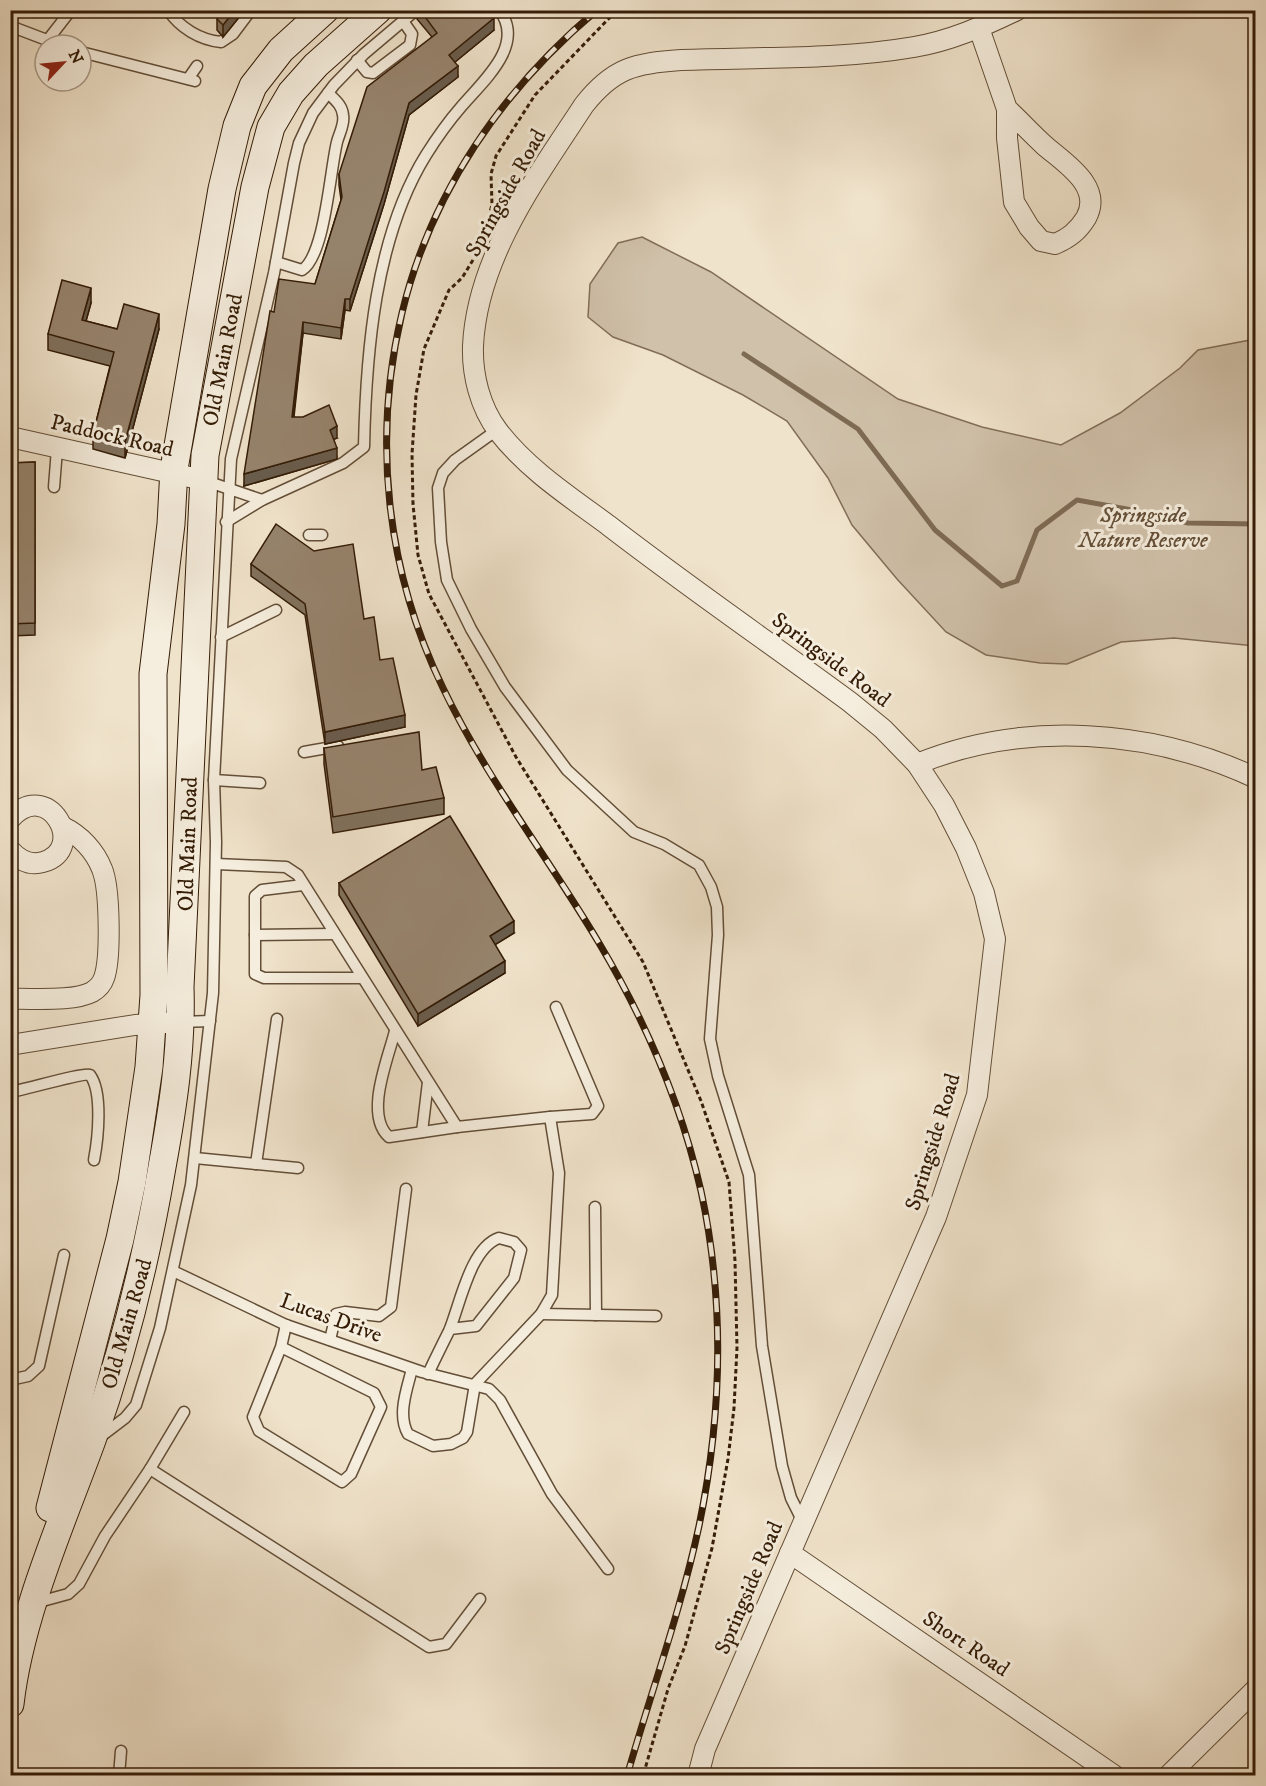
<svg xmlns="http://www.w3.org/2000/svg" width="1266" height="1786" viewBox="0 0 1266 1786" font-family="'IM FELL DW Pica',serif">
<rect width="100%" height="100%" fill="#f0e3cb"/>
<filter id="stains"><feTurbulence type="fractalNoise" baseFrequency=".00333" numOctaves="4"/><feColorMatrix values="0 0 0 0 .2 0 0 0 0 .09 0 0 0 0 .02 0 0 0 .5 -.17"/></filter>
<radialGradient id="worn" r=".72"><stop offset=".6" stop-color="#630" stop-opacity="0"/><stop offset="1" stop-color="#630" stop-opacity=".3"/></radialGradient>
<polygon fill="#d0c1aa" stroke="#826e58" stroke-width="1.5" points="642,237 711,272 898,399 982,427 1061,445 1120,413 1180,368 1198,350 1250,340 1255,335 1255,646 1174,638 1121,642 1067,664 1040,663 986,655 946,632 897,579 852,525 828,478 787,421 743,395 663,355 613,337 588,317 590,284 618,243"/>
<g fill="none" stroke-linecap="round" stroke-linejoin="round">
<polyline stroke="#7e6b54" stroke-width="5" points="744,354 858,429 935,530 1002,586 1017,581 1037,530 1077,500 1149,513 1188,523 1256,524"/>
<g stroke="#634e37" stroke-width="13">
<g id="lane">
<path d="M168 10C180 28 200 40 221 42L233 34 251 10"/>
<polyline points="10,26 60,45"/>
<polyline points="47,41 71,10"/>
<polyline points="81,52 195,81"/>
<polyline points="357,60 367,72 373,73 410,45 412,34 403,21"/>
<polyline points="188,79 197,66"/>
<path d="M276 262 302 270C325 256 330 170 337 142 339 134 345 124 343 115 342 105 335 100 328 93"/>
<polyline points="497,430 455,460 443,473 438,488 441,542 447,580 471,629 505,687 567,770 634,832 664,844 699,865 711,887 717,907 718,935 710,1039 718,1076 749,1175 762,1346 782,1466 791,1498 803,1522"/>
<polyline points="206,481 262,500"/>
<polyline points="54,487 57,449"/>
<path d="M226 522 262 500 343 463 364 447C366 353 375 237 426 155 436 139 448 122 461 107 481 83 527 45 499 10"/>
<polyline points="309,535 322,535"/>
<polyline points="221,637 276,610"/>
<polyline points="304,752 338,746"/>
<polyline points="214,780 260,783"/>
<path d="M216 864 286 867 298 875 457 1127 550 1117 559 1173 552 1295 541 1314 475 1384 467 1432 463 1438 451 1444 433 1446 408 1434C397 1415 407 1389 412 1369"/>
<polyline points="303,885 262,890 255,896 255,974 264,978 361,978"/>
<polyline points="255,935 334,934"/>
<polyline points="181,1022 210,1021"/>
<path d="M395 1031C388 1059 364 1115 389 1137L457 1127"/>
<polyline points="10,1075 14,1092"/>
<path d="M10 1092C24 1090 84 1072 90 1075 103 1092 98 1139 94 1160"/>
<polyline points="550,1117 592,1114 598,1106 556,1007"/>
<polyline points="422,1132 428,1082"/>
<polyline points="195,1158 298,1168"/>
<polyline points="256,1164 277,1019"/>
<polyline points="595,1207 596,1315"/>
<polyline points="173,1271 286,1325 422,1372 489,1389 500,1400 552,1494 608,1569"/>
<polyline points="541,1314 656,1316"/>
<polyline points="330,1340 336,1314 345,1312 379,1316 391,1307 406,1189"/>
<polyline points="281,1347 374,1393 381,1407 351,1474 342,1482 259,1431 253,1417 281,1347 286,1325"/>
<path d="M428 1374C435 1359 442 1345 449 1331 460 1305 470 1248 499 1238L514 1242 521 1250 514 1278 476 1326 450 1329"/>
<polyline points="10,1380 28,1376 39,1366 64,1255"/>
<polyline points="100,1437 125,1418 136,1405 160,1328 191,1185 213,993 216,842 214,780 231,459 274,273 294,163 299,143 313,113 334,85 364,54 416,10"/>
<polyline points="150,1469 429,1647 446,1644 480,1599"/>
<polyline points="35,1603 68,1594 79,1584 105,1536 150,1469 184,1412"/>
<polyline points="119,1776 121,1751"/>
</g>
</g>
<g stroke="#634e37" stroke-width="22">
<g id="street">
<path d="M979 28 1007 109V138L1014 202 1029 227 1041 241 1055 244C1069 238 1078 231 1086 218 1104 186 1063 162 1044 145 1031 133 1020 121 1007 109"/>
<polyline points="10,437 203,480"/>
<path d="M917 764C1024 720 1152 729 1256 778"/>
<path d="M10 819C48 776 89 849 43 862 30 866 19 860 10 850"/>
<path d="M10 999C32 998 73 1002 92 992 97 989 102 984 104 978 111 959 110 888 102 869 95 851 80 835 63 827"/>
<polyline points="10,1045 135,1025 181,1022"/>
<polyline points="790,1553 1115,1776"/>
<path d="M698 1776 705 1749 936 1217 977 1095 995 939 984 893 966 848 944 805 917 764 883 729 850 702C770 643 687 586 608 525 570 497 527 469 498 431 480 407 472 375 473 346 477 257 537 177 584 105 613 68 635 63 681 60 758 57 838 60 914 47 950 41 984 26 1017 10"/>
<polyline points="1168,1776 1256,1689"/>
</g>
</g>
<g stroke="#341c06" stroke-width="29">
<g id="secondary">
<polyline points="50,1508 120,1239 132,1182 149,1067 154,995 153,674 171,524 174,469 222,189 237,126 253,86 281,50 325,10"/>
<path d="M10 1704C20 1616 62 1522 92 1440 124 1351 146 1261 162 1167 173 1107 182 1049 180 987L205 455 255 187 271 127 291 93 316 65 378 10"/>
</g>
</g>
<g stroke="#341c06" stroke-width="3" stroke-dasharray="4.5 3" stroke-linecap="butt">
<polyline points="484,232 492,205 491,174 496,156 535,95 617,10"/>
<polyline points="473,260 462,278 449,290 424,349 416,395 412,454 413,504 418,555 429,594 516,757 643,962 701,1101 729,1182 735,1261 737,1348 734,1408 728,1459 712,1548 685,1646 668,1689 643,1776"/>
</g>
<use href="#lane" stroke="#f5eddd" stroke-width="10"/>
<use href="#street" stroke="#f5eddd" stroke-width="20"/>
<use href="#secondary" stroke="#f5eddd" stroke-width="27"/>
<g stroke="#341c06" stroke-width="7">
<path id="rail" d="M597 10C502 90 431 192 402 313 372 439 386 571 443 688 486 778 548 857 599 943 645 1020 681 1103 701 1191 725 1302 722 1415 699 1526 681 1610 651 1692 627 1776"/>
</g>
<use href="#rail" stroke="#f5eddd" stroke-width="4.5" stroke-dasharray="14" stroke-linecap="butt"/>
</g>
<g fill="#81715d" stroke="#341c06" stroke-width="1.5">
<polygon points="218,10 245,10 223,37 217,30 217,19 222,14"/>
<polygon points="417,10 463,10 464,12 494,30 455,62 458,77 409,115 384,204 350,311 345,310 341,339 303,333 294,417 337,438 334,439 337,459 244,486 274,312 315,284 341,200 339,185 339,174 432,37 417,19"/>
<polygon points="91,303 86,321 117,329 159,329 125,458 93,449 93,434 110,366 48,350 48,334"/>
<polygon points="35,462 35,635 10,636 10,463"/>
<polygon points="251,564 364,619 405,727 325,744 305,615 251,576"/>
<polygon points="324,748 422,770 444,798 444,814 333,833 324,764"/>
<polygon points="339,883 514,933 495,944 505,973 418,1026 339,895"/>
</g>
<g fill="#695c4c" stroke="#341c06" stroke-width="1.5">
<polygon points="235,10 245,10 223,37 223,25"/>
<polygon points="494,18 494,30 449,67 449,55"/>
<polygon points="458,66 458,77 409,115 384,204 350,311 350,299 409,103"/>
<polygon points="91,288 91,303 82,335 82,320"/>
<polygon points="345,299 345,310 341,339 341,328"/>
<polygon points="159,314 159,329 125,458 125,442"/>
<polygon points="303,322 303,333 292,428 292,417"/>
<polygon points="337,426 337,438 330,441 330,430"/>
<polygon points="337,448 337,459 244,486 244,474"/>
<polygon points="405,715 405,727 325,744 325,732"/>
<polygon points="514,921 514,933 490,948 490,936"/>
<polygon points="505,961 505,973 418,1026 418,1014"/>
</g>
<g fill="#96836c" stroke="#341c06" stroke-width="1.5">
<polygon points="225,10 235,10 223,25 217,19"/>
<polygon points="420,10 463,10 464,12 467,10 488,10 494,18 449,55 458,66 409,103 384,192 350,299 345,299 341,328 303,322 292,417 303,417 329,405 337,426 330,430 337,448 244,474 270,311 274,312 279,279 315,284 342,197 339,174 367,87 437,33"/>
<polygon points="62,280 91,288 82,320 117,329 124,304 159,314 125,442 93,434 114,352 48,334"/>
<polygon points="35,462 35,623 10,624 10,463"/>
<polygon points="276,524 314,551 353,544 364,619 374,617 380,660 393,658 405,715 325,732 305,604 251,564"/>
<polygon points="419,732 422,770 436,767 444,798 333,817 324,748"/>
<polygon points="450,816 514,921 490,936 505,961 418,1014 339,883"/>
</g>
<g text-anchor="middle" dominant-baseline="central" stroke-width="6" stroke-linejoin="round" paint-order="stroke">
<g font-size="22" fill="#341c06" stroke="#f5eddd">
<text transform="translate(506 193) rotate(-61)">Springside Road</text>
<text transform="translate(223 360) rotate(-79)">Old Main Road</text>
<text transform="translate(112 436) rotate(13)">Paddock Road</text>
<text transform="translate(831 660) rotate(37)">Springside Road</text>
<text transform="translate(188 844) rotate(-88)">Old Main Road</text>
<text transform="translate(933 1142) rotate(-73)">Springside Road</text>
<text transform="translate(331 1318) rotate(20)">Lucas Drive</text>
<text transform="translate(127 1324) rotate(-74)">Old Main Road</text>
<text transform="translate(749 1588) rotate(-67)">Springside Road</text>
<text transform="translate(966 1644) rotate(34)">Short Road</text>
</g>
<g font-size="22" font-style="italic" fill="#634e37" stroke="#f5eddd">
<text x="1143" y="515">Springside<tspan x="1143" dy="25">Nature Reserve</tspan></text>
</g>
</g>
<rect width="1266" height="1786" fill="none" stroke="#f0e3cb" stroke-width="36"/>
<rect x="12" y="12" width="1242" height="1762" fill="none" stroke="#341c06" stroke-width="3"/>
<rect x="18" y="18" width="1230" height="1750" fill="none" stroke="#341c06" stroke-width="1.5"/>
<g transform="translate(63 63) rotate(64)"><circle r="28" fill="#f5eddd" stroke="#a89987" stroke-width="1.5"/>
<path d="M0-4.5L10 22L0 15L-10 22Z" fill="#8f2418"/>
<text y="-9" font-size="16" font-weight="bold" text-anchor="middle" fill="#341c06">N</text>
</g>
<rect width="100%" height="100%" filter="url(#stains)"/>
<rect width="100%" height="100%" fill="url(#worn)"/>
</svg>
